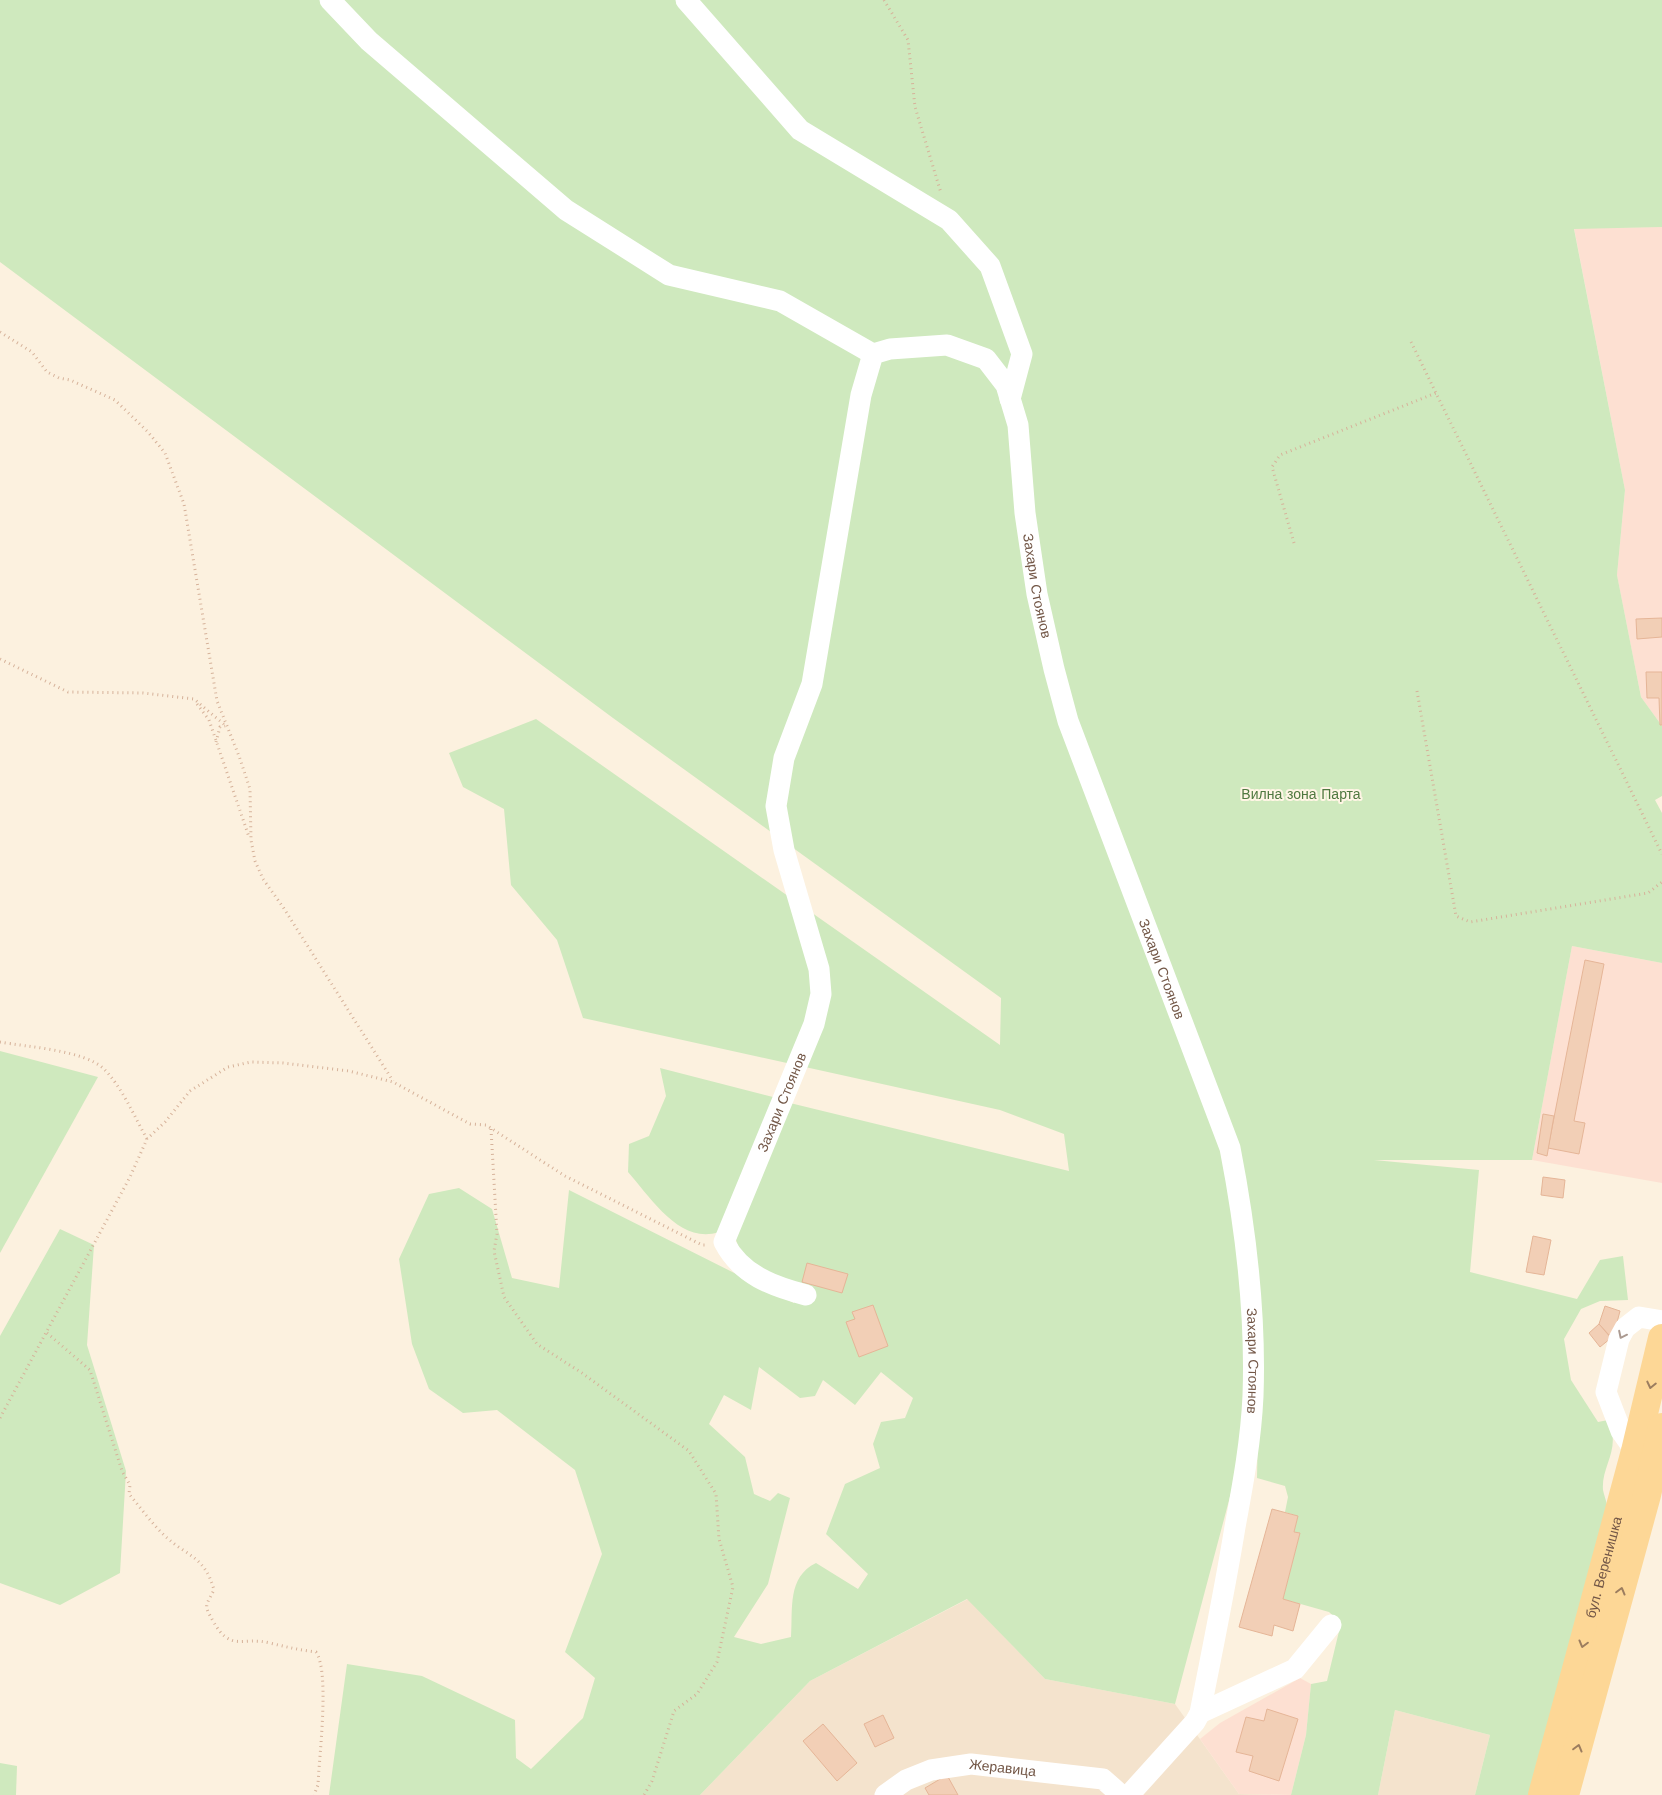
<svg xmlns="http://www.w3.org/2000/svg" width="1662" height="1795" viewBox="0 0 1662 1795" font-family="'Work Sans',sans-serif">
<rect width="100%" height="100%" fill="#fcf1df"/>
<g fill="#f4e3cd">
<polygon points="968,1599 1045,1679 1175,1704 1239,1794 1287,1795 700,1795 810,1681"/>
<polygon points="1395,1710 1490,1735 1475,1795 1378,1795"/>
</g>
<g fill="#fde0d2">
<polygon points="1662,227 1662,726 1641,697 1617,575 1625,490 1574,228"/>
<polygon points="1572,946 1662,963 1662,1183 1532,1160"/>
<polygon points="1300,1678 1311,1684 1306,1735 1291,1795 1239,1794 1200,1739 1220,1723"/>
</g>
<g fill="#cfe9be" fill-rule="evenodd">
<path d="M0 0H1662V227L1574 229 1625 490 1617 575 1641 697 1662 726V796L1655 800 1662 813V963L1572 946 1532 1160H1374L1479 1170 1470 1272 1577 1299 1600 1260 1623 1256 1628 1300 1600 1301 1581 1309 1564 1339 1571 1380 1598 1422 1608 1420C1622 1449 1601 1465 1603 1490 1604 1495 1606 1500 1607 1505L1531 1795H1475L1490 1735 1395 1710 1378 1795H1291L1306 1735 1311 1684 1327 1681 1341 1623 1329 1612 1283 1599 1300 1533 1294 1532 1298 1516 1285 1512 1288 1497 1285 1486 1257 1478 1260 1323 1236 1474 1175 1704 1045 1679 967 1599 810 1681 700 1795H329L347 1664 422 1676 515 1720 516 1758 531 1769 583 1718 595 1678 565 1652 602 1554 575 1470 497 1410 463 1413 429 1389 412 1344 399 1259 429 1194 459 1188 492 1209 512 1278 559 1288 569 1190 794 1303 800 1286 768 1274 742 1257 735 1237 790 1103 1069 1171 1064 1134 1000 1110 583 1018 557 940 511 885 504 809 463 787 449 753 536 719 1000 1045 1001 998 613 718 0 262ZM759 1367 800 1398 815 1396 823 1380 855 1405 881 1372 913 1398 905 1418 881 1422 873 1444 880 1468 845 1484 826 1534 868 1574 858 1589 816 1563C787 1577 793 1609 791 1637L761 1644 734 1637 768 1584 790 1498 778 1493 770 1501 754 1494 745 1457 709 1424 724 1395 751 1410Z"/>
<polygon points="0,1051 98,1077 0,1253"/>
<path d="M660 1068 777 1098 719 1232C680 1245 651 1198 628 1172L629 1144 649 1136 666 1096Z"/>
<polygon points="60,1229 94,1245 87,1345 126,1471 120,1573 60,1605 0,1583 0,1336"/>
<polygon points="0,1763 17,1766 16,1795 0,1795"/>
</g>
<g fill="#f2cfb6" stroke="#e5b597">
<polygon points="1662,618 1662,637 1637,639 1636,619"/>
<polygon points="1646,672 1662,672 1662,725 1660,725 1659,698 1647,698"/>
<polygon points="1585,960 1604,964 1574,1121 1585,1123 1579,1154 1548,1148"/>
<polygon points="1543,1114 1554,1116 1547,1156 1537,1153"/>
<polygon points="1543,1177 1565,1180 1563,1198 1541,1195"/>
<polygon points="1533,1236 1551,1240 1544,1275 1526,1272"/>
<polygon points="807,1263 848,1274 842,1293 802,1282"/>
<polygon points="873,1305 888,1346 859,1357 846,1322 855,1319 852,1312"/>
<polygon points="1605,1306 1620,1311 1615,1330 1609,1335 1599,1324"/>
<polygon points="1599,1324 1611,1338 1600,1347 1589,1333"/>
<polygon points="1272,1509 1298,1516 1294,1532 1300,1533 1283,1599 1300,1604 1293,1631 1274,1625 1272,1636 1239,1627"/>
<polygon points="1267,1709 1298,1719 1279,1781 1249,1771 1253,1756 1236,1752 1246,1717 1264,1721"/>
<polygon points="883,1715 894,1738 875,1747 864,1724"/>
<polygon points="823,1724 857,1763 837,1781 803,1741"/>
<polygon points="947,1775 958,1795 929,1795 925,1788"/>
</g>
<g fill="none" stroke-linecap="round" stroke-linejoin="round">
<g stroke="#d6b29a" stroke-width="3" stroke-dasharray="1 4" stroke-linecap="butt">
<polyline points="884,0 908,40 915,107 941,193"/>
<polyline points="0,332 32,352 47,372 59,378 70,380 115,400 148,432 165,453 184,504 217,701 239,756 250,789 251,840 255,861 263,879 283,907 393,1081"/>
<polyline points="1411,342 1662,854"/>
<polyline points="1294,543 1272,467 1280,455 1436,393"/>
<polyline points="0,659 68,692 143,693 194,699 226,726"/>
<polyline points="1417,691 1456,916 1470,922 1648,893 1662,882"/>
<polyline points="197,704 209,720 249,837"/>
<polyline points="216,742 220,727 225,726"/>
<path d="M0 1042C27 1047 84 1050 104 1069 122 1087 134 1116 147 1139"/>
<polyline points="491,1129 497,1234 494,1251 504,1297 537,1344 582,1373 689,1451 716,1494 719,1539 733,1587 717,1662 697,1694 674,1711 652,1781 644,1795"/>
<path d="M47 1333 90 1370 122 1471 130 1485 129 1494C141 1508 152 1524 165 1536 186 1556 205 1556 214 1590 205 1607 204 1605 213 1621 231 1653 242 1636 270 1643 286 1647 300 1650 316 1652 330 1672 319 1757 318 1785L314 1795"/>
<polyline points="0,1418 130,1177 147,1139 165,1122 190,1091 228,1067 251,1062 283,1063 349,1071 393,1082 470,1124 486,1125 565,1176 702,1245 706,1245"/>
</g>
<g stroke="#fff" stroke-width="21">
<polyline points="330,0 369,41 566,210 669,275 780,301 873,354"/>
<polyline points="686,0 800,130 949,220 990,266 1022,354 1010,399"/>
<path id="s1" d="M806 1295C772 1286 741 1275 724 1242L814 1024 821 994 819 969 784 850 776 806 784 758 812 684 861 395 873 354 890 349 947 345 986 359 1006 385 1018 425 1025 513 1037 594 1054 669 1068 721 1230 1148C1246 1230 1256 1313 1253 1396 1251 1440 1243 1484 1235 1527 1225 1589 1212 1651 1200 1713L1195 1722 1129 1795"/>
<polyline points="1646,1454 1635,1451 1621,1431 1606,1392 1619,1339 1625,1328 1639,1317 1662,1321"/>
<polyline points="1200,1713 1295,1669 1331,1625"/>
<path id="s2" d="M885 1795 906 1780 931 1770 971 1764 1103 1779 1121 1795"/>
</g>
<g stroke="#fdd796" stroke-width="28">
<path id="s3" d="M1542 1795 1635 1451 1662 1338"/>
<polyline points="1565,1795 1647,1495 1662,1427"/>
</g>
</g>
<defs><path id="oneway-chevron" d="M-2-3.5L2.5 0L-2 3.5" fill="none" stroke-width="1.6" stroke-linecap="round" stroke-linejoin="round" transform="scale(1.25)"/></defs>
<use stroke="#ab9a91" href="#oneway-chevron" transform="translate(1622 1335) rotate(116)"/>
<g stroke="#9c7d5f">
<use href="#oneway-chevron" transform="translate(1651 1385) rotate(103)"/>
<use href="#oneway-chevron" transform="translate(1621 1591) rotate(-75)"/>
<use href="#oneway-chevron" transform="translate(1583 1644) rotate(105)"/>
<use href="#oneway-chevron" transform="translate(1578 1748) rotate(-75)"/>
</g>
<g text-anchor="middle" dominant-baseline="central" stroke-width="4" stroke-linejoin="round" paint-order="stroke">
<g font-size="14" fill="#735747" stroke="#fff5e5">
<text stroke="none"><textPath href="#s1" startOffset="1378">Захари Стоянов</textPath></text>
<text stroke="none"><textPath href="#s1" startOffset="1782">Захари Стоянов</textPath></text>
<text stroke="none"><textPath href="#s1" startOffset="252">Захари Стоянов</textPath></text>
<text stroke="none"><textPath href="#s1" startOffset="2188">Захари Стоянов</textPath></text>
<text stroke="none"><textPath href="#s3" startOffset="236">бул. Веренишка</textPath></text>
<text stroke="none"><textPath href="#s2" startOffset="125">Жеравица</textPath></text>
</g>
<g font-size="14" fill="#4f783f" stroke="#fff5e5">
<text x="1301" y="794">Вилна зона Парта</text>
</g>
</g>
</svg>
